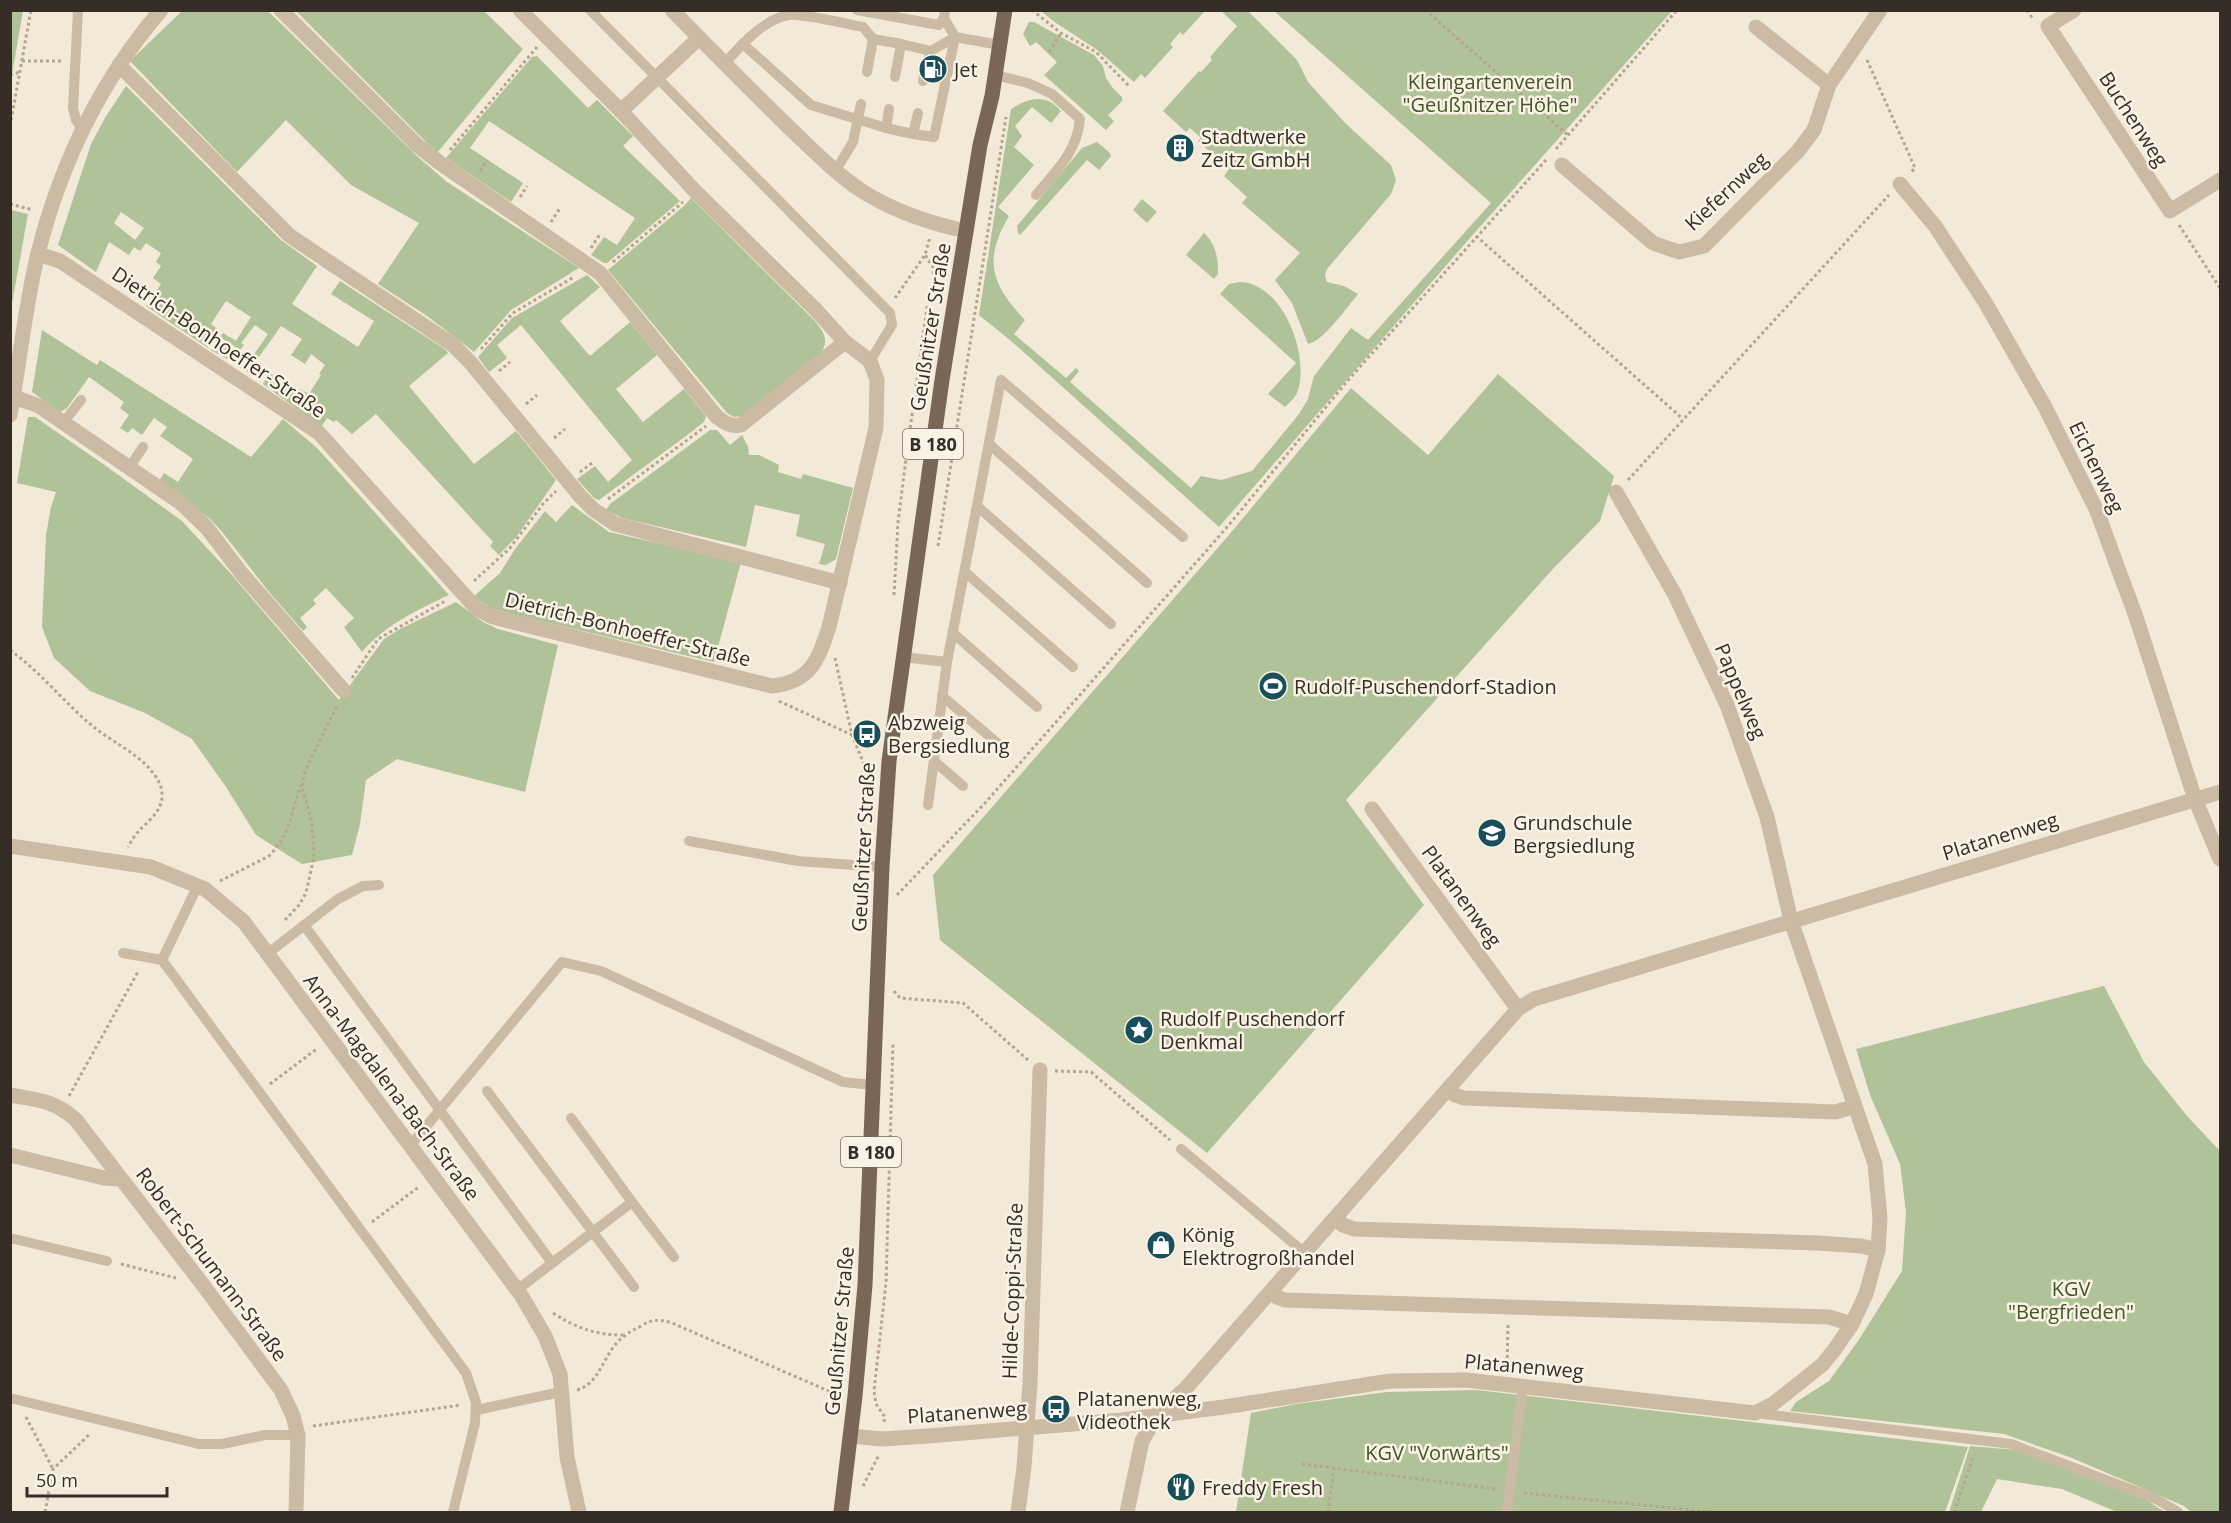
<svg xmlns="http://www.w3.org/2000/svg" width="2231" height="1523" viewBox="0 0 2231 1523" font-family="'Open Sans',sans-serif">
<rect width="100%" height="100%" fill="#f3e9d9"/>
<g fill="#b0c298" fill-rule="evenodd">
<polygon points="11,10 23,11 11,80 10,11"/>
<polygon points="182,11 268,11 417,156 447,182 579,268 511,310 474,352 427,316 378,284 419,223 351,185 286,120 237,172 130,61"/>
<polygon points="296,11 484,11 523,49 437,153"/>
<polygon points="1041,11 1205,11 1183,35 1180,32 1170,44 1173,47 1145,78 1141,74 1134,82 1096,49 1056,23"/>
<path d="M1221 11H1248L1297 60 1308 82 1345 123 1391 165 1396 180 1391 194 1327 269 1325 275 1327 282 1344 286 1358 294C1347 307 1324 341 1308 344L1292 303 1275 280 1300 253 1242 203 1247 197 1224 176 1229 169 1198 141 1201 138 1190 128 1186 132 1163 111 1199 71 1201 72 1212 60 1210 57 1237 26Z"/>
<path d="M1274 11H1672L1470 238 1219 527 1010 340 979 315 1011 109C1028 98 1046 93 1061 111L1051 123 1032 107 1015 126 1022 136 1014 147 1034 165 998 207 1009 216C983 260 991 284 1025 320L1014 334 1066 378 1076 368 1079 371 1070 382 1191 488 1201 476 1221 480 1252 471 1299 414 1308 399 1314 376 1351 328 1368 340 1491 203Z"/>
<polygon points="1029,22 1034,22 1094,55 1103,66 1106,78 1112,87 1122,97 1122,101 1108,115 1114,121 1106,130 1044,75 1057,62 1036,42 1030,46 1023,34"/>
<polygon points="537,56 588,108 597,100 633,136 623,146 680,201 607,263 604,263 591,255 604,237 617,245 635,218 489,121 470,148 523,183 511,202 446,158 532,57"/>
<path d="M126 86 281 240 317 266 292 304 358 347 374 321 331 294 340 281 446 350 448 353 409 386 474 464 516 431 556 480 517 536 499 555 490 546 493 542 376 414 352 434 336 420 334 422 327 418 321 427 263 384 269 373 297 392 300 389 309 394 321 375 319 374 325 365 311 354 305 364 291 355 302 339 281 326 248 372 239 367 248 363 268 334 255 325 241 343 244 345 240 350 220 337 223 333 236 341 251 317 226 301 211 324 220 331 208 348 146 306 161 284 153 278 161 266 156 262 161 253 146 243 140 251 134 247 129 255 109 242 96 272 58 245 91 144 106 116ZM121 212 144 228 135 240 114 223Z"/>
<polygon points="1097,142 1109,152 1111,156 1099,170 1087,160 1020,235 1018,233 1017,226 1082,148"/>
<path d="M691 198 814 320C823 331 829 338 822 352L742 416 734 417 727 413 608 270 684 206Z"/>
<polygon points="1142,199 1157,212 1147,223 1133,210"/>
<polygon points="11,210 28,214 11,309 10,210"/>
<path d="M1204 233C1216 245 1218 257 1218 274L1214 279 1186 255Z"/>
<polygon points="587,275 600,287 560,321 590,356 630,322 657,355 616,389 643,422 684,389 706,416 704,422 686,436 599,500 594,498 577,479 595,466 608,482 632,460 521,325 497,345 507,358 489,372 478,357 512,318"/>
<path d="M1240 282C1283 283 1311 357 1297 393 1294 399 1289 403 1285 407L1268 394 1296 363 1220 294 1229 284Z"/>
<path d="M42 330 97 365 100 360 251 457 283 419 317 448 449 595C417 610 385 625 362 652L344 627 354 618 326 588 313 600 316 604 300 618 307 627 303 631 269 592 223 533 210 519 159 481 164 473 178 482 193 459 160 436 167 427 154 418 142 435 132 428 128 433 120 428 129 415 120 408 124 402 89 377 67 408 60 412 32 392Z"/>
<polygon points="218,340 237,352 236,355 227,359 211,350"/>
<polygon points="1498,374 1614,476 1600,521 1551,571 1346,800 1424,905 1207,1153 940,940 933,875 1229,535 1351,388 1428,455"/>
<polygon points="28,417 35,417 106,466 182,521 231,574 339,700 384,639 400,629 456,602 483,622 498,629 558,645 525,792 397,759 366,780 360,824 352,855 302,864 256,835 226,787 192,739 145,713 90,691 54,658 42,627 46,535 51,507 56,492 17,483"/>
<polygon points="710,430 717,430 730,445 742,435 748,447 749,455 759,455 779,465 778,472 801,479 803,474 853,488 836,559 826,565 819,564 825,544 796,536 800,515 755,505 746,547 622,518 606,510 610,504"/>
<polygon points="572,505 609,532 741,562 714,662 519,616 493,609 473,597 500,573 515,549 545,511 556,522"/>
<polygon points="2104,986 2144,1062 2187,1116 2220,1151 2220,1512 2191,1512 2184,1506 2072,1458 2004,1434 1790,1411 1796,1402 1829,1381 1858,1341 1902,1271 1906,1212 1900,1164 1870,1095 1856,1049"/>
<polygon points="1477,1390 1968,1447 1945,1512 1236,1512 1251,1413 1296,1404 1387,1392"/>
<polygon points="1970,1446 2016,1450 2143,1498 2165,1512 2117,1512 2062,1489 1997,1479 1981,1512 1949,1512"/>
</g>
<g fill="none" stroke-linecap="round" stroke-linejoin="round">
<g stroke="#b7a48e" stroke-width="3" stroke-dasharray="3 3" stroke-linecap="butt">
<polyline points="1032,10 1061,33 1096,52 1129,86"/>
<polyline points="1425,10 1568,135"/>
<polyline points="2027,10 2033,19"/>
<polyline points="1049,52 1061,33"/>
<polyline points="1867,60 1915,168 1910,173"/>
<polyline points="22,61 63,61"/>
<polyline points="10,75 20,72"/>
<polyline points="10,126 31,10"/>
<polyline points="1556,149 1677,10"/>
<polyline points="450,150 537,47"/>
<polyline points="480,171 487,160"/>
<polyline points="520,197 527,186"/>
<polyline points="10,204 33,210"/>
<polyline points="551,222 560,208"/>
<polyline points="2179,225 2220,288"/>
<polyline points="1476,236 1683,419"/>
<polyline points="591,248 600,234"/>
<polyline points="613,262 683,202"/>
<polyline points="895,298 925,255 930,237"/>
<polyline points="481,349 513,313 574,277"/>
<polyline points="499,371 510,362"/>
<polyline points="526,404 537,395"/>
<polyline points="554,438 565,429"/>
<polyline points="580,472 592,463"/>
<polyline points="1628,480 1889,195"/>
<polyline points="608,499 706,426"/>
<polyline points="938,546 1006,117"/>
<polyline points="474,581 510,548 543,504 556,491"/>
<polyline points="894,595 898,522 907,451 927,308 934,284 933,267 925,255"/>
<path d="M10 650C42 673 65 704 95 728 114 743 139 754 153 773 158 779 162 787 162 794 163 811 148 821 138 832 134 836 131 842 128 847"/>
<polyline points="835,658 852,735 871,781"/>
<polyline points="352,678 378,639 447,600"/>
<polyline points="779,701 852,735"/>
<path d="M220 881 269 856C292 832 290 814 301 785"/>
<polyline points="897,895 985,803 1228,526 1349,379 1546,160"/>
<polyline points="285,920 299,905 306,893 314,857 312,822 302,787 305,771 338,704"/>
<polyline points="894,991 900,998 963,1003 1028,1060"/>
<polyline points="1055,1071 1091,1072 1170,1140"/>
<polyline points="270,1084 318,1048"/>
<polyline points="69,1096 139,970"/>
<polyline points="372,1222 420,1186"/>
<polyline points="121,1264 176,1278"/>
<path d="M553 1313C576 1328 596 1335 624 1335"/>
<polyline points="1507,1370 1508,1322"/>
<path d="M577 1390C598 1384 602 1361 615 1345 622 1336 631 1331 641 1326 652 1319 659 1319 672 1323L831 1392 839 1394"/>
<polyline points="26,1417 53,1469"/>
<polyline points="884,1422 885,1417 876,1404 874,1391 886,1283 893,1042"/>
<polyline points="313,1426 461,1405"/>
<polyline points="1302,1464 1496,1489"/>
<polyline points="863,1486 879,1455"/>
<polyline points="1524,1493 1711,1512"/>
<polyline points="45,1512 53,1469 91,1433"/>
<polyline points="1328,1512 1334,1468"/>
<polyline points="1954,1512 1974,1455"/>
</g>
<g stroke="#cbbaa4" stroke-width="10">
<polyline points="78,10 73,108 76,120 82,129"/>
<polyline points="590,10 890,313 892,325 870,361"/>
<polyline points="857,10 939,25 944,18"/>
<polyline points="945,10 944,18 955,37 1000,45"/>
<polyline points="743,44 811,105 886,128"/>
<polyline points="901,44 931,51"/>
<path d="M725 63C741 45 763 20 788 15 800 13 848 24 863 27L873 39"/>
<polyline points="867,72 873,39 901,44 895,77"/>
<path d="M995 75 1028 83 1052 94 1080 119C1077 152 1056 171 1036 195"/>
<polyline points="889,109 886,128 913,134 918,113"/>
<polyline points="913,134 934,137 955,37 931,51 923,81"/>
<polyline points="836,170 853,142 861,104"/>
<polyline points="63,423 81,400"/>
<polyline points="989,444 1147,583"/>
<polyline points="129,468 143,447"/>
<polyline points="977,506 1111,624"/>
<polyline points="965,572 1073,667"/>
<polyline points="953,633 1037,707"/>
<polyline points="902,657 947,662"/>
<polyline points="942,696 1002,747"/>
<polyline points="934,761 963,786"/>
<polyline points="928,805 947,662 1001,380 1183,537"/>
<polyline points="689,841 798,861 882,867"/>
<polyline points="198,885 162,960 466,1373 476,1402 475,1423 453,1512"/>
<polyline points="304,925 552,1263"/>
<polyline points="123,953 162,960"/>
<polyline points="267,954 338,899 363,886 379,885"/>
<polyline points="487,1091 634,1287"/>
<polyline points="410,1146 562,962 601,971 843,1082 873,1085"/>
<polyline points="1181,1149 1305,1253"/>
<polyline points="632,1202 674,1257"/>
<polyline points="10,1238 107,1261"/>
<polyline points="517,1290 632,1202 571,1118"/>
<polyline points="10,1398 199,1444 222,1444 265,1435 298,1435"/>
<polyline points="476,1410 561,1392"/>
<polyline points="1755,1413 2011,1444 2156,1499 2178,1512"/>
<polyline points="1507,1512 1523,1385"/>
</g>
<g stroke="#cbbaa4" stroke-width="15">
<path d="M281 10 417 145 440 163 600 273 717 417C725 423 731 427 741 425L845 342"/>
<path d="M672 10C714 53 755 95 798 136 821 158 845 182 872 197 902 214 933 224 966 231"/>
<polyline points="2074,10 2048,26 2170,211 2220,180"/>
<polyline points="1756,27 1829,85"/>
<polyline points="119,65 290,236 453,345 470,362 580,496 594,510 615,524 840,583"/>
<polyline points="621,111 699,38"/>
<polyline points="1562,165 1653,243 1679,252 1704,246 1798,151 1814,130 1829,85 1880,10"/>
<polyline points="1900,184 1935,226 1985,302 2045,407 2096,509 2135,614 2195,799 2220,859"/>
<path d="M38 254 60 261 319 433 476 608 493 617 772 686C811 682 818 660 829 627L876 428 877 380 870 361 845 342 816 310 694 190 621 111 520 10"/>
<polyline points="14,397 39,406 181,503 207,528 242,574 344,691"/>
<path d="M10 415C20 361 25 306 38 253 61 163 100 81 161 10"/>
<polyline points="1372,809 1518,1009"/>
<polyline points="10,846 151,867 205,889 244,922 521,1295 545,1336 560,1374 567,1457 579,1512"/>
<polyline points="1448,1089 1455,1095 1464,1098 1835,1112 1853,1107"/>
<path d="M10 1095C38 1100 54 1100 76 1120L203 1285 281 1390 293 1416 298 1435 296 1512"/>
<polyline points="10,1155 104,1178 121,1179"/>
<polyline points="1336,1219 1343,1225 1354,1229 1818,1243 1861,1246 1878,1250"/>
<polyline points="1271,1292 1277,1297 1285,1300 1829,1317 1852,1324"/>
<polyline points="851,1436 882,1439 928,1436 1122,1420 1224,1407 1390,1381 1466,1380 1755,1413 1773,1404 1822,1365 1835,1349 1852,1324 1866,1294 1878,1250 1880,1218 1875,1164 1791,921 1767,817 1727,705 1674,593 1616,492"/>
<polyline points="1018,1512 1024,1467 1030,1384 1040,1070"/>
<polyline points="1127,1512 1142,1441 1157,1415 1186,1388 1518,1009 1534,999 2220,792"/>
</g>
<polyline stroke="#796656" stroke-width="15" points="841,1512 855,1396 865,1285 882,867 889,761 942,380 980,145 992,96 1005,10"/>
</g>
<defs>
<g id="fuel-disc" transform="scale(1.5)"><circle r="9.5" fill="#194f5a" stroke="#faf3e5"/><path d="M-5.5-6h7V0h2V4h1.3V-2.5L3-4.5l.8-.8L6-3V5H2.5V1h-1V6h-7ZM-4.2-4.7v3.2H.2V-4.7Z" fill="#fff"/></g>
<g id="building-disc" transform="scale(1.5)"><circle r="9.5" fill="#194f5a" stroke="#faf3e5"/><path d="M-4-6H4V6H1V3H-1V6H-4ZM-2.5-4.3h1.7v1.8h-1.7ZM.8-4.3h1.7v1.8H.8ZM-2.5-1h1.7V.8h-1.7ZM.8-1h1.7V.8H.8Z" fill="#fff"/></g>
<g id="stadium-disc" transform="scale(1.5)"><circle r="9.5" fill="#194f5a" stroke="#faf3e5"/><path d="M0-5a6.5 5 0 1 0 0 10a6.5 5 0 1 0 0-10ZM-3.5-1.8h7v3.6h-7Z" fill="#fff"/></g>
<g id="bus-disc" transform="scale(1.5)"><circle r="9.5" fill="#194f5a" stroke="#faf3e5"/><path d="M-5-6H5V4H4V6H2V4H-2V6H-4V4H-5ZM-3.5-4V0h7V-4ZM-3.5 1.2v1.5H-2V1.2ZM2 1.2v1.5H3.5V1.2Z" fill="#fff"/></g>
<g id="school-disc" transform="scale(1.5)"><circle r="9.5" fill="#194f5a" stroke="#faf3e5"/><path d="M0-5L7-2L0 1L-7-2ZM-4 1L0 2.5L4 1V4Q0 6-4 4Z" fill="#fff"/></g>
<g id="sight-disc" transform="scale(1.5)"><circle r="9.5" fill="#194f5a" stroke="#faf3e5"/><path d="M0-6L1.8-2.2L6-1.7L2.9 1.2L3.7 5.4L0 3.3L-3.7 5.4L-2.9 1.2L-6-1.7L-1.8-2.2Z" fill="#fff"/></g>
<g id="shop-disc" transform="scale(1.5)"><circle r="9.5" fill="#194f5a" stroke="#faf3e5"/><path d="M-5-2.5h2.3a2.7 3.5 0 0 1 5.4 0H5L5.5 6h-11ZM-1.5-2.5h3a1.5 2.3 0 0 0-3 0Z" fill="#fff"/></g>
<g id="restaurant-disc" transform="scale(1.5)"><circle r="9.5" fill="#194f5a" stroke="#faf3e5"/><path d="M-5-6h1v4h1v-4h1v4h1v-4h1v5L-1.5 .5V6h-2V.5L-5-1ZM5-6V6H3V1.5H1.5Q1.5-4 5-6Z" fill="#fff"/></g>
</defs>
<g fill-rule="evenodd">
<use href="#fuel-disc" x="933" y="69"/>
<use href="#building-disc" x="1180" y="148"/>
<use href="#stadium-disc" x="1273" y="686"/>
<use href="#bus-disc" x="867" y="734"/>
<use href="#school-disc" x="1492" y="833"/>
<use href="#sight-disc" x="1139" y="1030"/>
<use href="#shop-disc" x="1161" y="1245"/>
<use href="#bus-disc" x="1056" y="1409"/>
<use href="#restaurant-disc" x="1181" y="1487"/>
</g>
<g text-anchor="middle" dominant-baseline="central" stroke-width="5" stroke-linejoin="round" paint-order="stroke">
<g fill="#faf3e5" stroke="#71685f" stroke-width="1.5">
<rect x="903" y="429" width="60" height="30" rx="4.5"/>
<rect x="841" y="1137" width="60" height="30" rx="4.5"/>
</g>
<g font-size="18" font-weight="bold" fill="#362d26">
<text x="933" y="444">B 180</text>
<text x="871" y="1152">B 180</text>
</g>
<g font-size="20" fill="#362d26" stroke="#faf3e5" text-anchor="start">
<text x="954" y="69">Jet</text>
<text x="1201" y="136">Stadtwerke<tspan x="1201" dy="23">Zeitz GmbH</tspan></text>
<text x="1294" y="686">Rudolf-Puschendorf-Stadion</text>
<text x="888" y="722">Abzweig<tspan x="888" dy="23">Bergsiedlung</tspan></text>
<text x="1513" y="822">Grundschule<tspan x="1513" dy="23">Bergsiedlung</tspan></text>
<text x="1160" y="1018">Rudolf Puschendorf<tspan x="1160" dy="23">Denkmal</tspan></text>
<text x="1182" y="1234">König<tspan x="1182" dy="23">Elektrogroßhandel</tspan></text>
<text x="1077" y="1398">Platanenweg,<tspan x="1077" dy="23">Videothek</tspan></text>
<text x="1202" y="1487">Freddy Fresh</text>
</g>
<g font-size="20" fill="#415629" stroke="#faf3e5">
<text x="1490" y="81">Kleingartenverein<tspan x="1490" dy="23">"Geußnitzer Höhe"</tspan></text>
<text x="2071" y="1288">KGV<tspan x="2071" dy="23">"Bergfrieden"</tspan></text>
<text x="1437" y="1452">KGV "Vorwärts"</text>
</g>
<g font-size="20" fill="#362d26" stroke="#faf3e5">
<text transform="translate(2134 119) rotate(57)">Buchenweg</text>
<text transform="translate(1726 191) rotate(-43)">Kiefernweg</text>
<text transform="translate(930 327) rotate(-81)">Geußnitzer Straße</text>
<text transform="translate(219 342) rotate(34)">Dietrich-Bonhoeffer-Straße</text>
<text transform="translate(2097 467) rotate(64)">Eichenweg</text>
<text transform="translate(628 629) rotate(14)">Dietrich-Bonhoeffer-Straße</text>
<text transform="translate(1741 691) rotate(67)">Pappelweg</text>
<text transform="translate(2000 836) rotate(-17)">Platanenweg</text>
<text transform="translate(863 847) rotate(-87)">Geußnitzer Straße</text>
<text transform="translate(1462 896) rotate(54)">Platanenweg</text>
<text transform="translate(392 1087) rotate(53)">Anna-Magdalena-Bach-Straße</text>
<text transform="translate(212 1264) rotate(53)">Robert-Schumann-Straße</text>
<text transform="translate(1012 1291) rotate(-88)">Hilde-Coppi-Straße</text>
<text transform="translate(839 1331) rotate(-85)">Geußnitzer Straße</text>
<text transform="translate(1524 1366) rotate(5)">Platanenweg</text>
<text transform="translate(967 1412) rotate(-4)">Platanenweg</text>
</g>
</g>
<rect width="2231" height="1523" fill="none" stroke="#362d26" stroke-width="24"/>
<path d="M27 1487v9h140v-9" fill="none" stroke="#362d26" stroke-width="3"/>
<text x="36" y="1487" font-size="18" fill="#362d26" stroke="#faf3e5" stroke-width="4.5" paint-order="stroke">50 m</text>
</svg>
